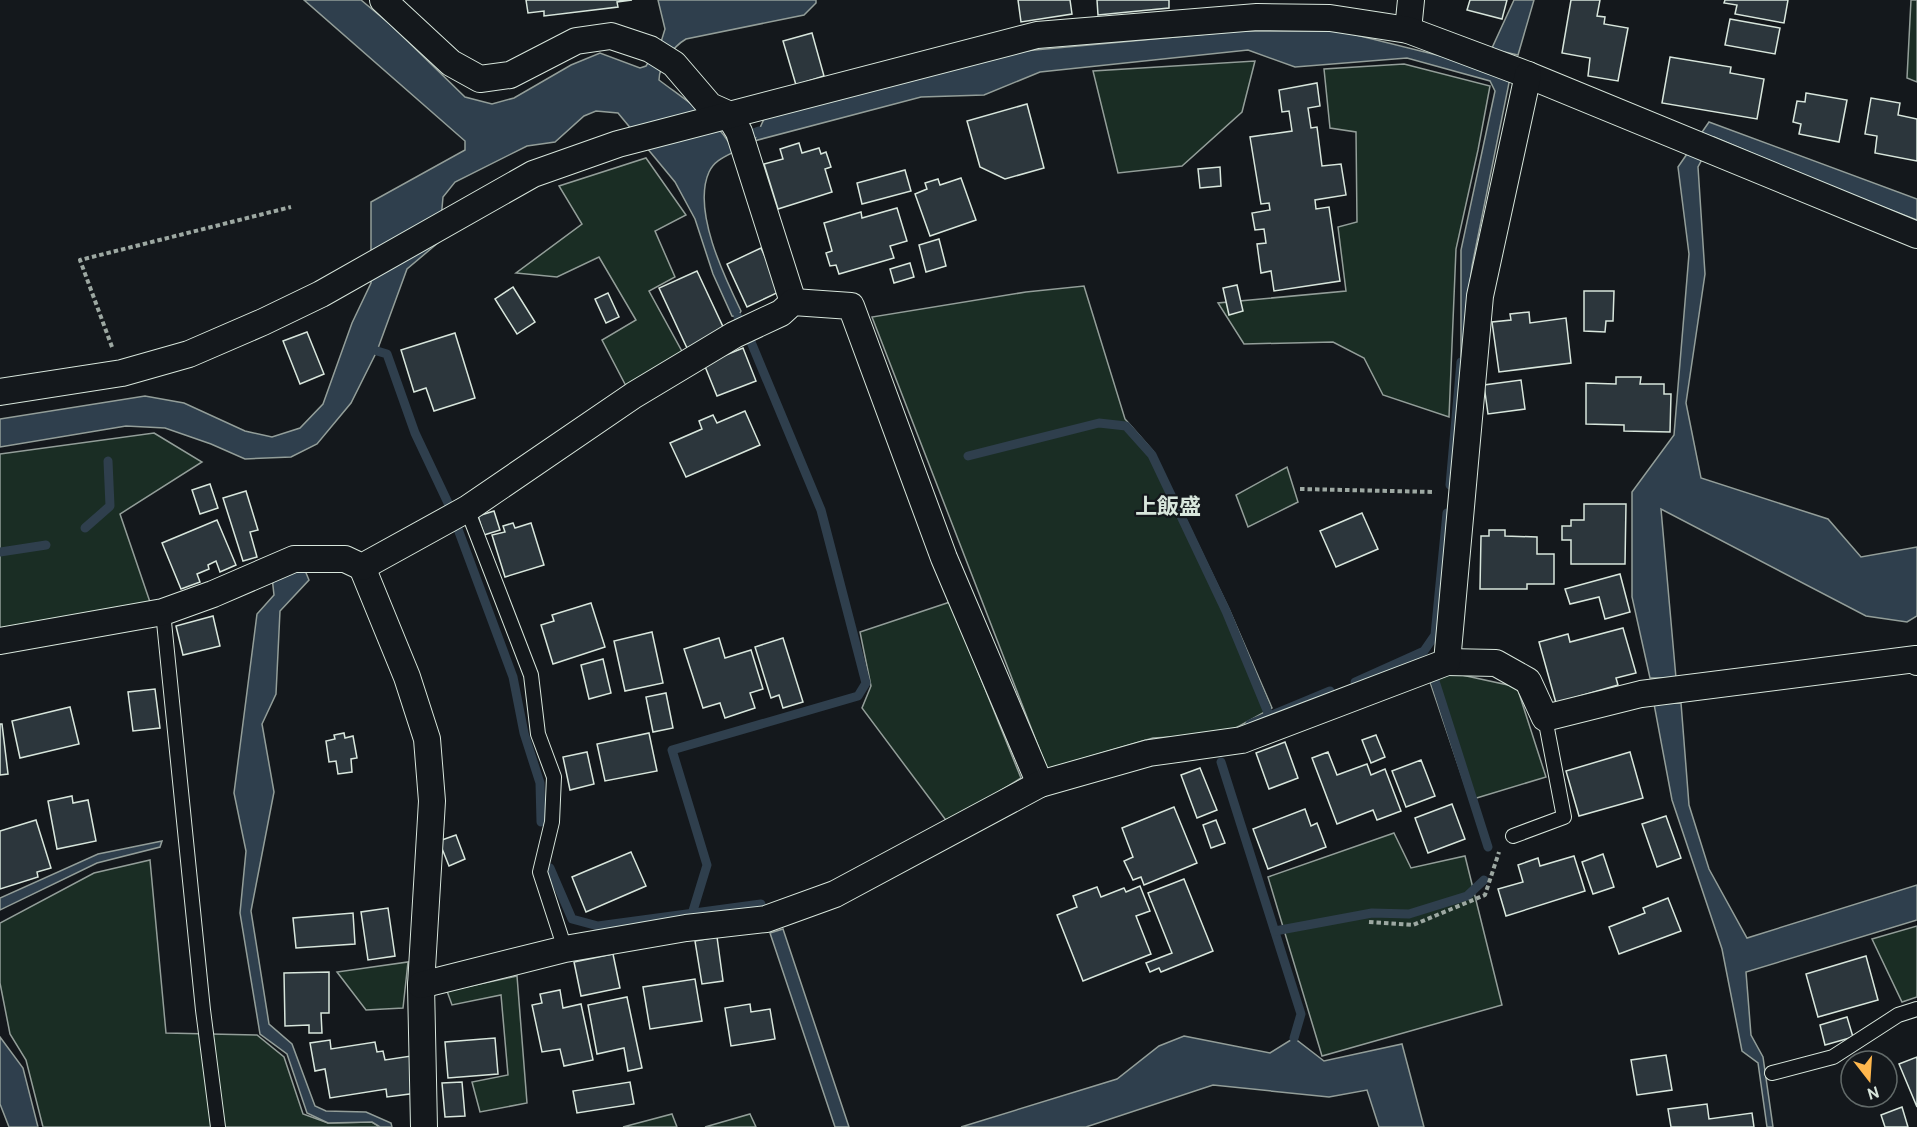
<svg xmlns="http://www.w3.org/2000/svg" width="1917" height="1127" viewBox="0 0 1917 1127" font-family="Cabin,'Noto Sans JP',sans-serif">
<rect width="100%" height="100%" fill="#14181c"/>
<g fill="#1a2d24" stroke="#939e99" stroke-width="1.5">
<polygon points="1911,0 1917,0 1917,82 1907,78"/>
<polygon points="1255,61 1242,112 1182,166 1118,173 1093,71"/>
<polygon points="1404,64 1490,86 1478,150 1456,249 1449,417 1383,395 1364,358 1333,342 1244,344 1218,303 1346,291 1338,227 1357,222 1356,132 1330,128 1324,69"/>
<polygon points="646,158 686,215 655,231 675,277 649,291 684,355 626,386 602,340 636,320 599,257 557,277 516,273 582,224 559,186"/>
<polygon points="1084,286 1125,419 1153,451 1229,609 1272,708 1225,734 1153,738 1047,769 872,317 1026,292"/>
<polygon points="154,433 202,462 120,514 151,605 0,629 0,454"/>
<polygon points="1287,467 1298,502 1248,527 1236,495"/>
<polygon points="950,602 1021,778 948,823 862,708 871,686 860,632"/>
<polygon points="1448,672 1517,687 1546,777 1470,800 1429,679"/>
<polygon points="1394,833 1411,868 1465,856 1502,1005 1322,1056 1268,877"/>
<polygon points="150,860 166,1033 257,1035 284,1057 303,1114 328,1123 372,1122 380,1127 43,1127 26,1060 10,1034 0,983 0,923 94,873"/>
<polygon points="1917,926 1917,997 1902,1002 1872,939"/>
<polygon points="408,962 403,1008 366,1010 337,972"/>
<polygon points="517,976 527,1103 480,1112 472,1082 508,1075 501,995 452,1005 447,991"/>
<polygon points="672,1114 677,1127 623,1127"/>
<polygon points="750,1114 756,1127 705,1127"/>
</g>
<g fill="#2f3f4d" stroke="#939e99" stroke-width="1.5">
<path d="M304 0H361L391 25 465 97 492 104 514 98 571 65 600 53 640 68 646 66 661 42 665 29 658 0H816V3L804 15 686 39C674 46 659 65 659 80 685 100 720 121 734 152 724 157 714 161 709 172 692 210 724 276 741 311L738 317 732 316 713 274 695 219 675 182 618 113 596 111 584 116 555 142 527 146 455 182 443 197 439 242 407 269 377 351 351 403 317 444 291 457 245 459 211 444 165 428 126 426 0 447V419L145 396 184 403 245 431 272 437 300 428 323 404 352 323 371 283V202L465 150V141Z"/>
<polygon points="1514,0 1534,0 1518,55 1505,52 1496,71 1510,78 1472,266 1461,362 1461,250 1495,91 1490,81 1407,58 1295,67 1248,50 1040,72 984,95 921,97 754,141 764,119 1013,52 1240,31 1340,31 1485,67 1498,51 1492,48"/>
<polygon points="1709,122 1917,199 1917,220 1841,191 1714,137 1698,167 1705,274 1686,403 1701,478 1828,519 1861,557 1917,547 1917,616 1907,622 1866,616 1661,509 1676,678 1650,678 1632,597 1632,492 1674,435 1689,254 1678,167"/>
<polygon points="304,568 309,580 280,611 276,694 262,724 274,792 251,911 269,1024 292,1044 315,1106 326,1111 366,1112 391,1123 392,1127 380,1127 372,1122 328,1123 307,1113 287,1054 260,1034 240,913 246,851 234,793 257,614 274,595 272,577"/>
<polygon points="1681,703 1689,805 1709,869 1747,938 1917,885 1917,920 1746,972 1751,1035 1763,1057 1773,1127 1767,1127 1758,1063 1742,1051 1722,949 1672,800 1654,704"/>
<polygon points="162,841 160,847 97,863 0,910 0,898 98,854"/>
<polygon points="783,929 849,1127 835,1127 770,933"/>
<polygon points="1184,1036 1270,1053 1294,1038 1324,1061 1402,1044 1424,1127 1379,1127 1367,1090 1329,1097 1213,1085 1086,1127 961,1127 1117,1079 1159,1046"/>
<polygon points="0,1037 23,1068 38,1127 9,1127 0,1104"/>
</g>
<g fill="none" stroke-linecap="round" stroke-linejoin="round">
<g stroke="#2f3f4d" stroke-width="9">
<polyline points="741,138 759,131"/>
<polyline points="377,351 387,354 415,433 449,505 513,677 524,733 540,783 541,822"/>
<polyline points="968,456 1099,423 1126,426 1152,455 1226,611 1269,715"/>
<polyline points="1450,485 1461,362"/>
<polyline points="85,528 110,506 108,461"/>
<polyline points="0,552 46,545"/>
<polyline points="1435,681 1488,847"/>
<polyline points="1355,682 1424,651 1435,635 1447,513"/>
<polyline points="1250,724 1330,691"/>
<polyline points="1221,762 1301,1014 1294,1038"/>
<polyline points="550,868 572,919 598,926 761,904"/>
<polyline points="692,914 707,865 672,750 858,696 866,683 821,510 751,342 738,317"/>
<polyline points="1275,931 1372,913 1409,914 1467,896 1484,880"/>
</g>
</g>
<g fill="#2c363c" stroke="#d8e6dc" stroke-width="1.5">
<polygon points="526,0 632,0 617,2 618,7 544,16 544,11 528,13"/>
<polygon points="1018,0 1070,0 1072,14 1021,22"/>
<polygon points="1097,0 1169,0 1169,8 1098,15"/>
<polygon points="1470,0 1507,0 1502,19 1467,10"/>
<polygon points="1571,0 1600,0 1597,16 1605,17 1604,24 1628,28 1618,81 1588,76 1590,58 1562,53"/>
<polygon points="1725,0 1788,0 1784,23 1735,14 1737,5 1724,3"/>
<polygon points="1730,19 1780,28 1775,54 1725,45"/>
<polygon points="812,33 824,76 796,85 783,41"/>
<polygon points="1670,57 1731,67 1730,73 1764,79 1757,119 1662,103"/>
<polygon points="1317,83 1320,106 1308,108 1311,128 1317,127 1322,166 1341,164 1346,195 1315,200 1316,209 1329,207 1340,281 1274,291 1271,271 1261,273 1257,244 1266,243 1264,229 1255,230 1252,213 1270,210 1269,203 1261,204 1250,137 1292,131 1289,111 1282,112 1279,90"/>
<polygon points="1806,93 1847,100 1839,142 1799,134 1801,124 1793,122 1797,101 1805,102"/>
<polygon points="1871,98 1900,103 1898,115 1917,119 1917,161 1875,153 1877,136 1865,134"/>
<polygon points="1027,104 1044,168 1005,179 980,167 967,121"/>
<polygon points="799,143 802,153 819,148 821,154 826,152 831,167 825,169 832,192 778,209 764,164 783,159 780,149"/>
<polygon points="1220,167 1221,186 1200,188 1198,169"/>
<polygon points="905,170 911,191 862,204 857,183"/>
<polygon points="961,178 976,220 930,236 915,194 927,189 925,183 938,179 940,185"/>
<polygon points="897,208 907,241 890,246 894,258 839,274 836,265 830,266 826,253 832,251 824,223 861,212 862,218"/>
<polygon points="939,239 946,266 926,272 919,245"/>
<polygon points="761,248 781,291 747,307 727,264"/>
<polygon points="910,263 914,277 894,283 890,269"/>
<polygon points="697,271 725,331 687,348 659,288"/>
<polygon points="1237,285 1243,311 1229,315 1223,288"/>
<polygon points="513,287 535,322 517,334 495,299"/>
<polygon points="1584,291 1614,291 1613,321 1606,321 1605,332 1584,331"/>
<polygon points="608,293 619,317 606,323 595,299"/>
<polygon points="1529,312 1530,323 1566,318 1571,363 1499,372 1492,322 1511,320 1510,314"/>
<polygon points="307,332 324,374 300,384 283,341"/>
<polygon points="455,333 475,398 434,411 426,388 414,392 401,350"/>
<polygon points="743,348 756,381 717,396 704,364"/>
<polygon points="1616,377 1641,377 1640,384 1664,384 1664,394 1671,394 1670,432 1624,431 1624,425 1586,424 1586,383 1616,384"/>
<polygon points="1521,380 1525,409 1488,414 1484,385"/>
<polygon points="745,411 760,445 686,477 670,443 702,429 699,421 713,415 717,423"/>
<polygon points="210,484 218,508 200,514 192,490"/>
<polygon points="246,491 258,530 250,532 257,557 243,561 223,498"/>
<polygon points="1584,504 1626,504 1625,564 1571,564 1571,540 1562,540 1562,526 1571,526 1571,520 1584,520"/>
<polygon points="494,511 500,530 484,535 478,516"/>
<polygon points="1362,513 1378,549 1336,567 1320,531"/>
<polygon points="217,520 236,565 220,572 216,561 208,565 209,569 197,574 200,582 181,589 162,543"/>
<polygon points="513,523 515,528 531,523 544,565 505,577 492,535 505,532 503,526"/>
<polygon points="1489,530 1505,530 1505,536 1537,537 1537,554 1554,554 1554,584 1527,584 1527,589 1480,589 1481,536 1489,536"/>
<polygon points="1620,574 1630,612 1605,619 1599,597 1570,604 1565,589"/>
<polygon points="591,603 605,647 553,664 541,625 554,621 552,615"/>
<polygon points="213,616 220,646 183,655 176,626"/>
<polygon points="1623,628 1636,673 1616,678 1618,685 1556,703 1539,642 1568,634 1570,642"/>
<polygon points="652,632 663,683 625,691 614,641"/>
<polygon points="719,638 725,658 751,650 763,689 750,693 755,708 725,718 720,703 703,708 684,649"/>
<polygon points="783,638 803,702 783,708 779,695 771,698 755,647"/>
<polygon points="603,659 611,693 589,699 581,665"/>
<polygon points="155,689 160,728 133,731 128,692"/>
<polygon points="666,693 673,728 653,732 646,697"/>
<polygon points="70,707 79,744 20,758 12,721"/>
<polygon points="0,724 2,724 8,774 0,775"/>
<polygon points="344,733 345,738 353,736 357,758 351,759 352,772 338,774 336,761 329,762 326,741 335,739 334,735"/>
<polygon points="649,733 657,771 605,781 597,744"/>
<polygon points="1376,735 1385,757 1371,763 1362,740"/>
<polygon points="1285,742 1298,778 1269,789 1256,753"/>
<polygon points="587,752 594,784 570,790 563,757"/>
<polygon points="1328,752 1337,775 1367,764 1371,775 1385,769 1401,811 1377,820 1373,810 1337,824 1312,758"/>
<polygon points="1630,752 1643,798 1579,816 1566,771"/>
<polygon points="1421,760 1435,796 1406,807 1392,771"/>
<polygon points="1200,768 1217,810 1197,818 1181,775"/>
<polygon points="72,796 73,803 88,800 96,841 57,849 48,801"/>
<polygon points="1452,804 1465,839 1428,853 1415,818"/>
<polygon points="1174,807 1197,863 1144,885 1141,877 1133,880 1124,861 1133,857 1122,828"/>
<polygon points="1305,809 1311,826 1317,823 1326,847 1268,869 1253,829"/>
<polygon points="1666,816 1681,858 1657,867 1642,824"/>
<polygon points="36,820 51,868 37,872 38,877 0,889 0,831"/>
<polygon points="1216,820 1225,843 1211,848 1203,825"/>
<polygon points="456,835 465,859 449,866 439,841"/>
<polygon points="631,852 646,886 586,912 572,877"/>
<polygon points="1603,854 1614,887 1593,894 1582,862"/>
<polygon points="1574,856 1585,891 1506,916 1498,889 1523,882 1518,865 1538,858 1540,866"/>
<polygon points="1184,879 1213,951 1161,972 1159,968 1150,972 1146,963 1172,953 1148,893"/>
<polygon points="1140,886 1150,911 1136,916 1151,954 1083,981 1057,915 1077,907 1073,896 1097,887 1101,897 1124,888 1126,892"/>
<polygon points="1668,898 1681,931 1619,954 1609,927 1645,913 1643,908"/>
<polygon points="388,908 395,956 368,960 361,912"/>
<polygon points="353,913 355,944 296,948 293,918"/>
<polygon points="717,937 723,981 702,984 695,941"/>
<polygon points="613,954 620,988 581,996 574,962"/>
<polygon points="1866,956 1878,1000 1818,1017 1806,974"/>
<polygon points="329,972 329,1013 321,1013 322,1033 309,1033 309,1025 285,1026 284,973"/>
<polygon points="695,979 702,1021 650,1029 643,987"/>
<polygon points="560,990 563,1008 581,1004 593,1060 564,1066 560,1049 542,1052 532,1005 542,1003 540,994"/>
<polygon points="627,997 642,1068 628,1071 624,1048 597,1054 588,1005"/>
<polygon points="750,1004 751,1012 770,1009 775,1039 731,1046 725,1008"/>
<polygon points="1847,1017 1853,1037 1825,1045 1820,1025"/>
<polygon points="495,1038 498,1074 448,1078 445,1042"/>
<polygon points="330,1040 331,1049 375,1042 377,1052 383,1051 385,1060 411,1056 417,1093 387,1097 386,1089 330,1098 325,1069 315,1071 310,1043"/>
<polygon points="1666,1055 1672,1090 1637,1095 1631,1060"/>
<polygon points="1917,1057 1917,1107 1899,1064"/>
<polygon points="462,1082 465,1116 445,1117 442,1083"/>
<polygon points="630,1082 634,1104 577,1113 573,1091"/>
<polygon points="1707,1104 1709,1119 1752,1113 1754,1127 1671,1127 1668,1109"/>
<polygon points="1902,1107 1908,1127 1885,1127 1881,1115"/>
</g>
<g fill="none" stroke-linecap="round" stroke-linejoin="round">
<g stroke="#d8e6dc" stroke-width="16">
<g id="service">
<polyline points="467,509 531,675 538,734 554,777 552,822 540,872 565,949"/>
<polyline points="163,612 203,1010 218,1127"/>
<polyline points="1513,836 1564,817 1545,718"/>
<polyline points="1772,1073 1833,1057 1898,1015 1917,1009"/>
</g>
</g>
<g stroke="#d8e6dc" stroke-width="28">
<g id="minor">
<polyline points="383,0 451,63 480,79 510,75 576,41 611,36 650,49 674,64 710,106 728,114 739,132 793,302"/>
<polyline points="1408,30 1411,0"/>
<polyline points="0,392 122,373 189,354 263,322 321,294 533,174 618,144 1037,35 1257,17 1330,18 1408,30 1528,75 1917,235"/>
<polyline points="362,567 407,677 427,739 432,801 421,985 424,1127"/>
<polyline points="0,641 163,612 213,594 294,559 345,559 362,567 467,509 634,395 734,335 781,313 793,302 851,306 944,558 1040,784"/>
<polyline points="1447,662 1496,663 1528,681 1545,718 1641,694 1916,659 1917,662"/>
<polyline points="421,985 565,949 686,928 766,919 835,894 1040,784 1149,753 1242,740 1447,662 1480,296 1528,75"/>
</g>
</g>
<g stroke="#9da8a2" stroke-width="4" stroke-dasharray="4.5 3" stroke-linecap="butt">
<polyline points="112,347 80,260 291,207"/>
<polyline points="1300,489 1435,492"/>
<polyline points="1369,922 1413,925 1485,895 1499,852"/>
</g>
<use href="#service" stroke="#14181c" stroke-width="14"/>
<use href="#minor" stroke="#14181c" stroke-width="26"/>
</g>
<g text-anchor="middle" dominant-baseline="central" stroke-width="4.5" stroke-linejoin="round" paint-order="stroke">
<g font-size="22" font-weight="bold" fill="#d8e6dc" stroke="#14181c">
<text x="1168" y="506">上飯盛</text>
</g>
</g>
<g transform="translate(1869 1079) rotate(163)"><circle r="28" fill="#14181c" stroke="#626a69" stroke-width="1.5"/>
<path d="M0-4.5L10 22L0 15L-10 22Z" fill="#ffb74d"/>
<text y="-9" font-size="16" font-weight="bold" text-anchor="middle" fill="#d8e6dc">N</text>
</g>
</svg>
